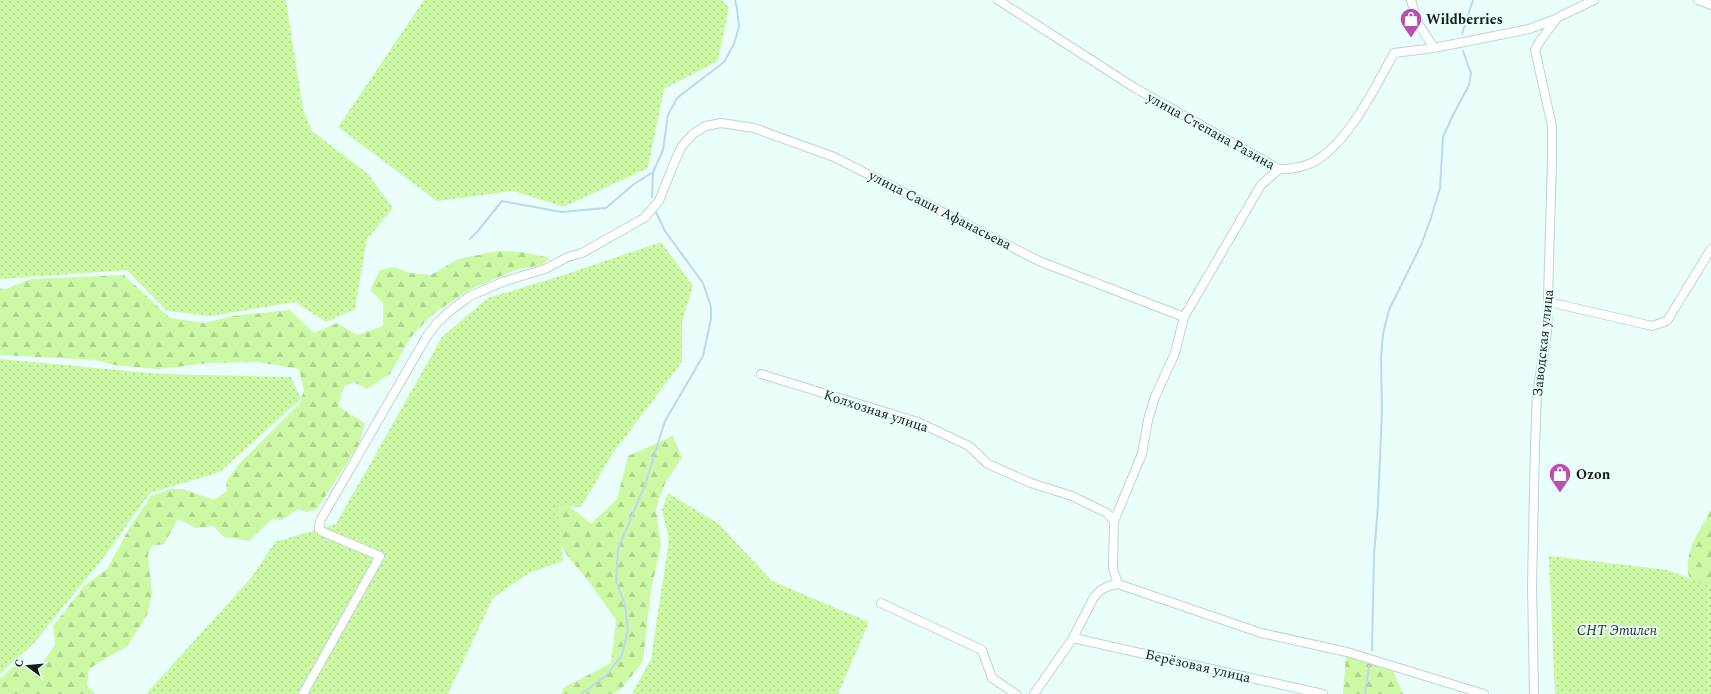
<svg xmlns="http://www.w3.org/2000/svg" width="1711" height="694" viewBox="0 0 1711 694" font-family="Spectral,serif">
<defs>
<pattern id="forest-firs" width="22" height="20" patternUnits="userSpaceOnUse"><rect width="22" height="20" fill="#cdf8a4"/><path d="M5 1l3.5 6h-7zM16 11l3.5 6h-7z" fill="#afd48d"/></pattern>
<pattern id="garden-dots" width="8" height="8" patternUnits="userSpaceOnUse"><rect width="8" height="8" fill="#cdf8a4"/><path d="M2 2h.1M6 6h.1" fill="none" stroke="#afd48d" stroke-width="1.8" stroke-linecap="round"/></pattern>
</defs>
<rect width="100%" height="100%" fill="#eafefb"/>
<g fill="url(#forest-firs)">
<polygon points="498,251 522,252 550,258 543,264 513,271 469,290 434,313 410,338 390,374 367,389 354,382 344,387 338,406 365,423 359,444 317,509 306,512 298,509 282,520 272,519 249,541 224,537 213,526 196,528 178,519 164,544 152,546 148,554 152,594 147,615 127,647 111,655 89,669 87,685 95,694 0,694 0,679 14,666 42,663 55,645 53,626 84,586 107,569 130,527 151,496 170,489 183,489 214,500 227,491 226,482 239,464 300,403 304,390 299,369 257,362 210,363 159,369 113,365 97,360 0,355 0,288 6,289 31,279 124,275 170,318 205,323 232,316 290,310 314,333 337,323 357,335 383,326 383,303 370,290 380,270 394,267 410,273 431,275 458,259"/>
<polygon points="673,436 682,458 665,483 656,509 661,545 651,590 643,661 623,687 613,694 561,694 563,688 611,663 616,620 589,582 567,555 543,511 551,491 591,524 617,499 628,456"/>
<path d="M1711 510V608C1705 602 1694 593 1691 584 1681 555 1697 535 1711 510Z"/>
<polygon points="1346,654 1393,671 1403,694 1343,694"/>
</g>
<g fill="url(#garden-dots)">
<polygon points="0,0 286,0 303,109 312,131 368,174 393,208 367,239 355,309 326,322 295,302 211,316 167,311 127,270 0,279"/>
<polygon points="424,0 721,0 729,7 718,61 664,89 648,168 563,207 514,191 437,201 338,127"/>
<polygon points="661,242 693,286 682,322 682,362 613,453 581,507 557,505 563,561 529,573 493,598 448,694 146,694 251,578 275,542 336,524 442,337 488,298 567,274"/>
<polygon points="0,359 160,374 291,377 301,399 220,472 150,493 104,557 34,643 0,674"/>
<polygon points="668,493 719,524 772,581 869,622 838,694 632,694 651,659 669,540 662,510"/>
<polygon points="1549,556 1668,570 1711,587 1711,694 1555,694"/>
</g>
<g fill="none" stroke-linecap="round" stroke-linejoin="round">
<g stroke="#bbd8f3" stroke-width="2">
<polyline points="1462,34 1473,0"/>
<polyline points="652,197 653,172"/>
<polyline points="470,239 477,232 502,201 561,212 606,208 634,184 653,172 663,150 668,115 677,98 724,62 734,44 739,27 737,8 735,0"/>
<polyline points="1372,650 1374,555 1378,505 1382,410 1381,358 1383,334 1389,310 1421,245 1430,221 1440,188 1443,137 1452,117 1469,85 1471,73 1463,51"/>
<polyline points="581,694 606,676 622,655 628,630 625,605 616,580 618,549 645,485 665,421 703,356 711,319 711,307 703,283 665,231 655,210"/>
<polyline points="1365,694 1369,666"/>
</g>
<g stroke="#b7d7d4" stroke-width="10">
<g id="minor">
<path d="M998 0 1135 88 1279 169C1292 170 1309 166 1320 158 1351 137 1376 86 1394 53L1434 48 1529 29 1556 19"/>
<polyline points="1411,0 1418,23 1434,48"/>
<polyline points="1698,0 1711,5"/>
<polyline points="1549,302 1652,326 1667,321 1711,249"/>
<polyline points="761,374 918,422 969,446 988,464 1031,483 1072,496 1107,513 1114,521"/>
<polyline points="1118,584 1261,633 1347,652 1484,694"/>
<polyline points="881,603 982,650 992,678 1016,694"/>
<polyline points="1073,638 1323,694"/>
<polyline points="303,694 380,556 323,532 319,529 320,521 427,336 437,323 451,310 470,296 505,281 545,269 568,257 582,253 644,218 659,201 675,161 682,146 693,134 706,126 721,123 754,128 834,157 1039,261 1184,317"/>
<polyline points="1034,694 1073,638 1094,597 1101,590 1109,586 1118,584 1113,569 1114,521 1142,454 1148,420 1155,397 1175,353 1184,317 1261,185 1279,169"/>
<polyline points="1534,694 1532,585 1535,445 1537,394 1547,332 1552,161 1552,126 1535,50 1540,41 1557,18 1594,0"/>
</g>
</g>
<use href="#minor" stroke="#fff" stroke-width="8"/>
</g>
<defs>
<g id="shop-pin" transform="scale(1.15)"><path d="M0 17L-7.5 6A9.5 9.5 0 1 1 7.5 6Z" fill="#b94fb0" stroke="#eafefb"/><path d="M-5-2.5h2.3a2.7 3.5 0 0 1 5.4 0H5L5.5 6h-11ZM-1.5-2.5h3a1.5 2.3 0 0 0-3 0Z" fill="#fff"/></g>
</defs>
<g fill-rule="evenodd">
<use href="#shop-pin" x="1411" y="19"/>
<use href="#shop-pin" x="1560" y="474"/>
</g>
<g text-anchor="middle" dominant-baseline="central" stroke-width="4" stroke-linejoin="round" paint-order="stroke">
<g font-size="14" font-weight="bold" fill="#111d1c" stroke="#eafefb" text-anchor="start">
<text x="1426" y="19">Wildberries</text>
<text x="1576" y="474">Ozon</text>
</g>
<g font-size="14" fill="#111d1c" stroke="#eafefb">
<text transform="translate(1211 131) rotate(29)">улица Степана Разина</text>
<text transform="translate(940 210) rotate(27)">улица Саши Афанасьева</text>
<text transform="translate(1543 343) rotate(-84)">Заводская улица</text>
<text transform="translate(876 411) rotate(18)">Колхозная улица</text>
<text transform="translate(1198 666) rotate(13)">Берёзовая улица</text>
</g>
<g font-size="14" font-style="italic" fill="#253613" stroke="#eafefb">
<text x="1617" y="630">СНТ Этилен</text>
</g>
</g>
<g transform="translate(28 666) rotate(286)" stroke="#eafefb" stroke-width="3" paint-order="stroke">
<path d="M0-3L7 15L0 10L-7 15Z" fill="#111d1c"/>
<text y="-6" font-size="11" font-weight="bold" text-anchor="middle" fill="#111d1c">С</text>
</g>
</svg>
